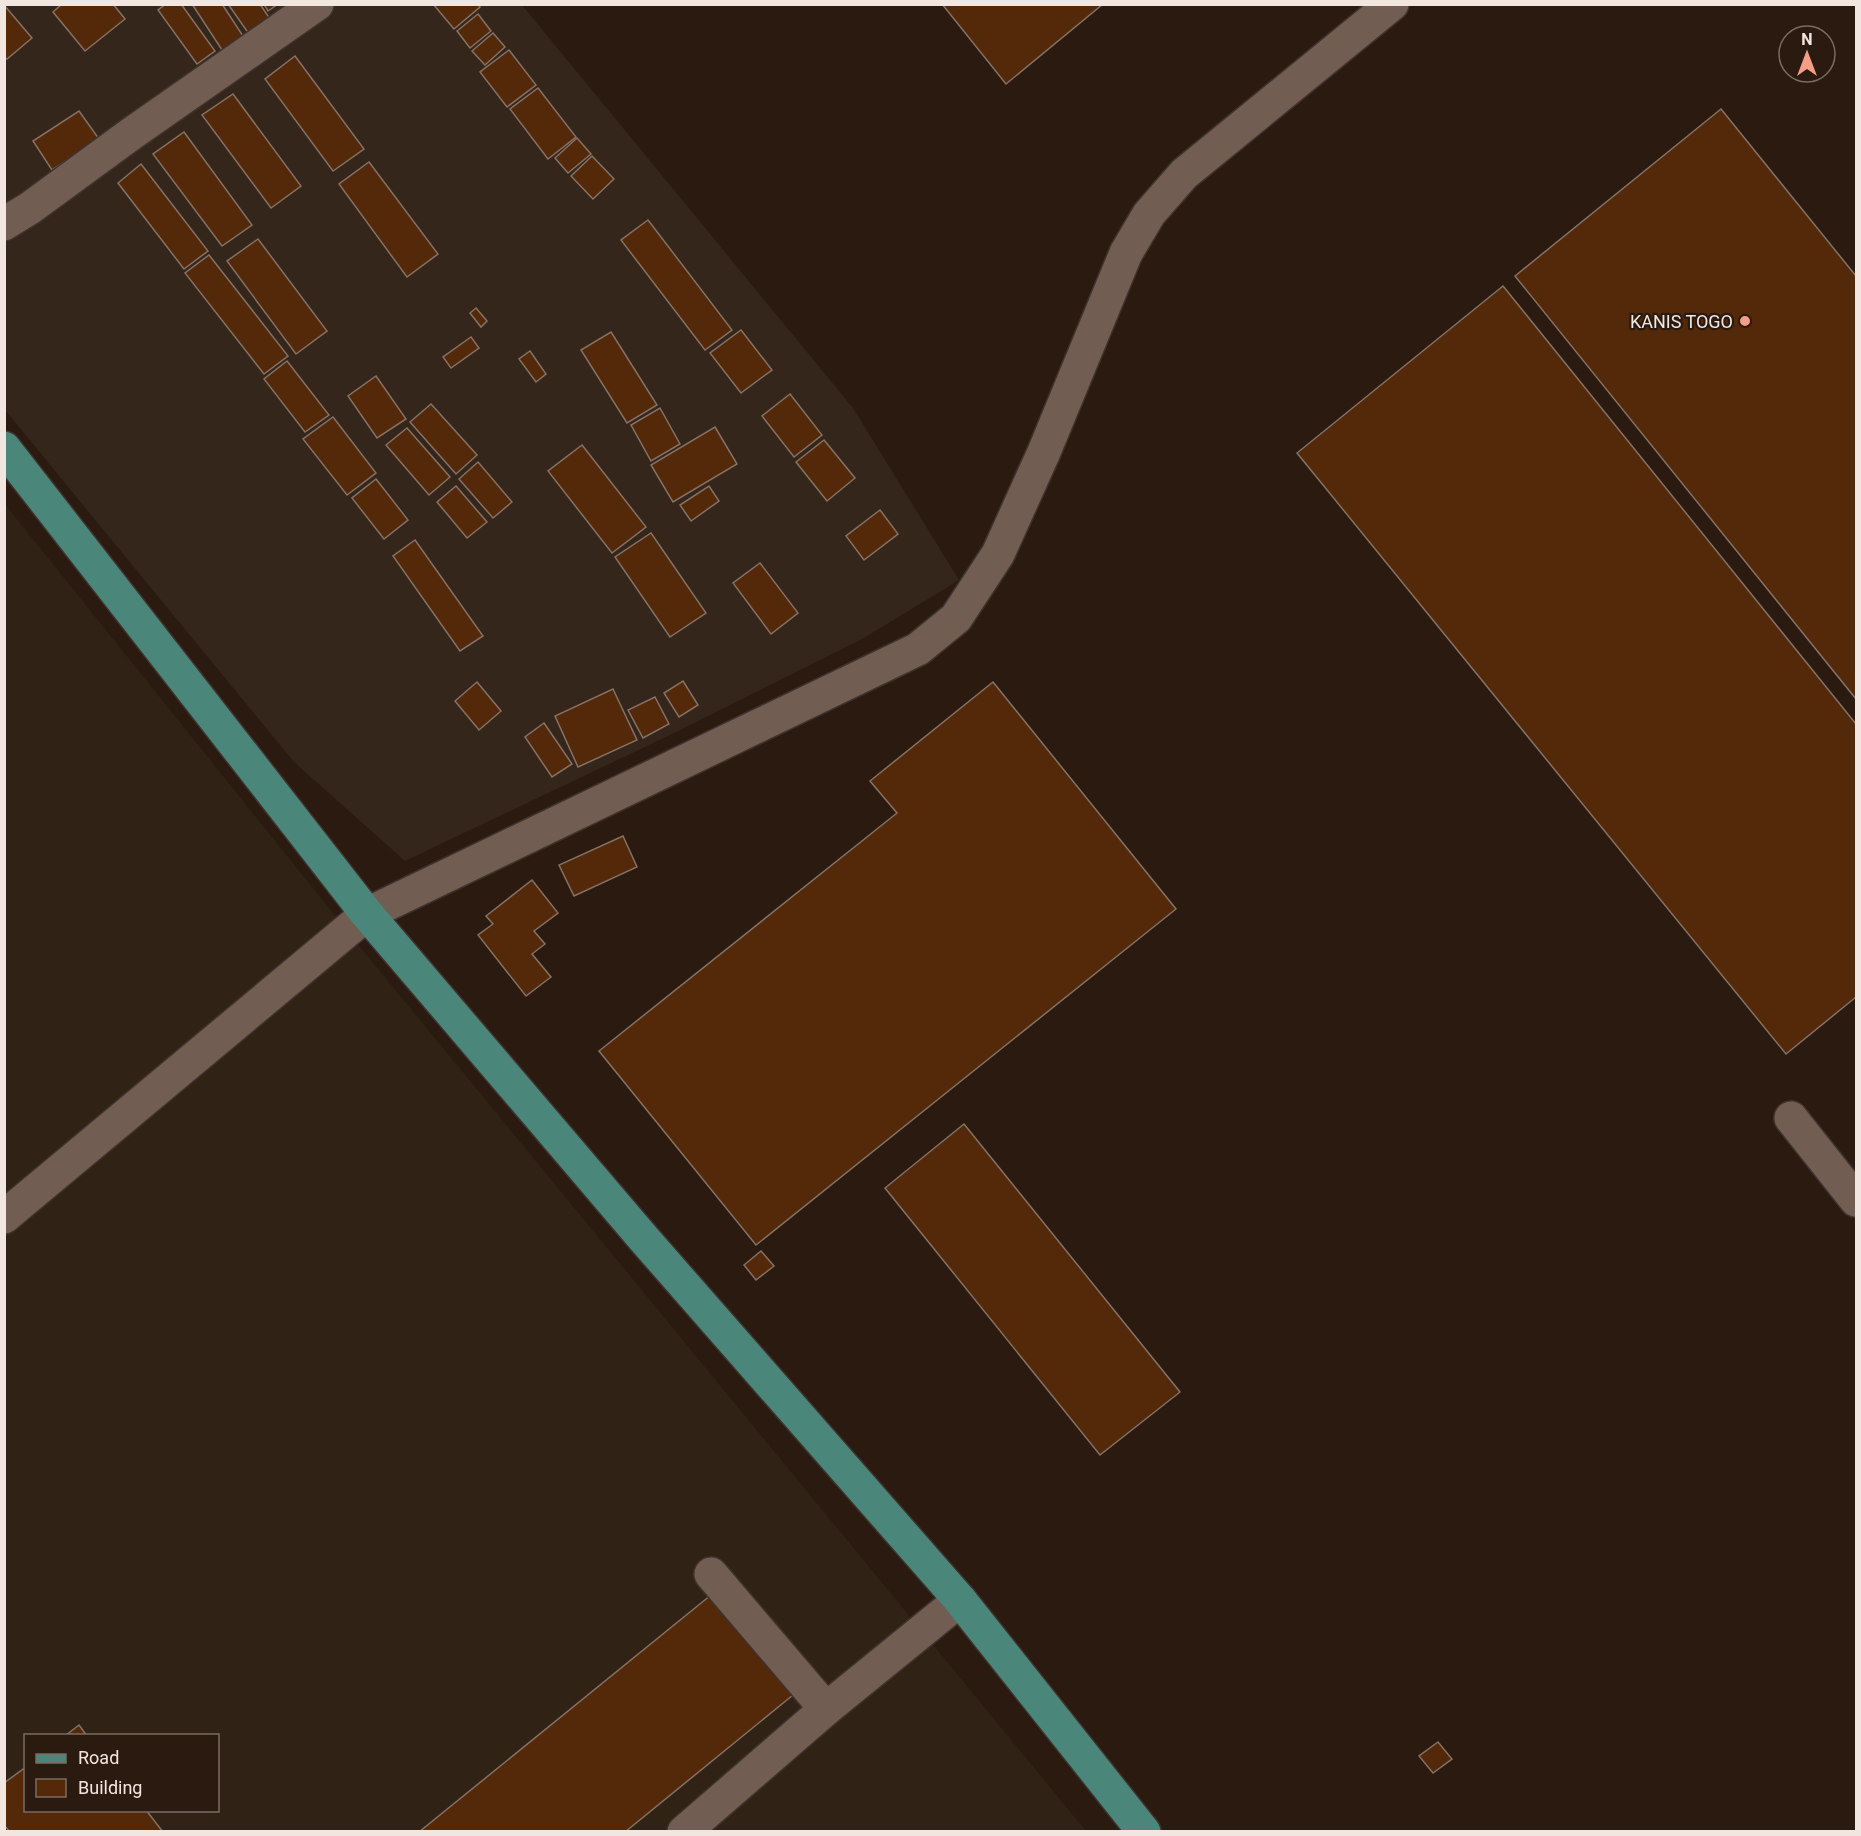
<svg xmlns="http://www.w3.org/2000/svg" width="1861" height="1836" viewBox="0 0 1861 1836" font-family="Roboto,sans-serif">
<rect width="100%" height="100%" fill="#2a1a10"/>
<polygon fill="#35261b" points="4,5 522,5 853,408 959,580 864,638 668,736 405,861 294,762 5,410"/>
<path fill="#302315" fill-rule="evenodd" d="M4 503 365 953 1086 1831H5ZM26 1736H218V1810H26Z"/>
<g fill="#532909" stroke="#857165" stroke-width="1.5">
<polygon points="62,4 113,4 125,19 85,51 53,12"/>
<polygon points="166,4 181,4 215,51 197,64 158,10"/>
<polygon points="192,4 222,4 243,36 222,50"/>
<polygon points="228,4 260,4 270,19 249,34"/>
<polygon points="264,4 278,4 268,11"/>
<polygon points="433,4 478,4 480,7 454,29"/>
<polygon points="942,4 1103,4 1006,84"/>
<polygon points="4,5 32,38 7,59 4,57"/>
<polygon points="478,14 491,31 470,48 457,31"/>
<polygon points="493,33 505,47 485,65 472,51"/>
<polygon points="509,50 536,85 507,107 480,72"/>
<polygon points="295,56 364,149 333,171 265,79"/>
<polygon points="538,88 576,137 548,159 510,109"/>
<polygon points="233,94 301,186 271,208 202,115"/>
<polygon points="1721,109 1856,276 1856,699 1515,276"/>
<polygon points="79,111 99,139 52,170 33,141"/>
<polygon points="184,132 252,225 222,246 153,154"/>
<polygon points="577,138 591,154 568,173 555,158"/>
<polygon points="592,156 614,179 593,199 571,176"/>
<polygon points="369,162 438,254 407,277 339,184"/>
<polygon points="141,164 208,251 184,269 118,183"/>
<polygon points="648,220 732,330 705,350 621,240"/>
<polygon points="258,239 327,331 296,354 227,261"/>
<polygon points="209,255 288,356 264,374 185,273"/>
<polygon points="1503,286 1856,724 1856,997 1786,1054 1297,453"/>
<polygon points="476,308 487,321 481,327 470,313"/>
<polygon points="741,330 772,370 741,393 710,353"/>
<polygon points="611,332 657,405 627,423 581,350"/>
<polygon points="471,337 479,348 451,368 443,357"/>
<polygon points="530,351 546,374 536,382 519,359"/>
<polygon points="287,361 329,415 305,432 264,379"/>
<polygon points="376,376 406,419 377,438 348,396"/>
<polygon points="790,394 822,435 794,457 762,416"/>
<polygon points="431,404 477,455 456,474 410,422"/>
<polygon points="660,408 680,444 651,461 631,425"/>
<polygon points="333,417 376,473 347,495 303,439"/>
<polygon points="715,427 737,464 673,502 651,465"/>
<polygon points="407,428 450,477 429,495 386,445"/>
<polygon points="824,440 855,478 827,501 796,462"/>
<polygon points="582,445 646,527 612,553 548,471"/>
<polygon points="478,462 512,502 493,518 459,479"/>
<polygon points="376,479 408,520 384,539 352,498"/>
<polygon points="456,486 487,522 467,538 437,502"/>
<polygon points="709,486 719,501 691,521 680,505"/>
<polygon points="880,510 898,534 864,560 846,536"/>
<polygon points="651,533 706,613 670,637 615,557"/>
<polygon points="415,540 483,636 460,651 393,556"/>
<polygon points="760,563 798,613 771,634 733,583"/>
<polygon points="683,681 698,705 679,717 664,693"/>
<polygon points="477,682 501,711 479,730 455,701"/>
<polygon points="993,682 1176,909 756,1245 599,1051 897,813 870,781"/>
<polygon points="613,689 637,740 578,767 555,716"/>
<polygon points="655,697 669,724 643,738 628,710"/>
<polygon points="544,723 572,764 552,777 525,737"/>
<polygon points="623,836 637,867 574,896 559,865"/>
<polygon points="532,880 558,913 534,931 545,944 532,954 551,977 526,996 478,935 493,924 486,916"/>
<polygon points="964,1124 1180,1392 1100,1455 885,1188"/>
<polygon points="761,1251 774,1266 756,1280 744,1265"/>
<polygon points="711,1595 793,1695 625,1832 419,1832"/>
<polygon points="79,1725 87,1736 65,1736"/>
<polygon points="1438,1742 1452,1759 1433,1773 1419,1756"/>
<polygon points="26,1767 26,1810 146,1810 163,1832 10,1832 4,1825 4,1783"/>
</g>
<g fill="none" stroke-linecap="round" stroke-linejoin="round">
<g stroke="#3f322e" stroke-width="36">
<g id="minor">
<polyline points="4,224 30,208 131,134 317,4"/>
<polyline points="1791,1118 1856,1200"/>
<polyline points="4,1217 367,914 918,649 956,618 998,554 1044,452 1126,253 1149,214 1184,174 1392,4"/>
<polyline points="711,1574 826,1709"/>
<polyline points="684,1832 826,1709 960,1600"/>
</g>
</g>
<g stroke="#3f322e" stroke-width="36">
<polyline id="major" points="4,448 367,914 644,1239 960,1600 1144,1832"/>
</g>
<use href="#minor" stroke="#715d52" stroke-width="33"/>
<use href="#major" stroke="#4a867a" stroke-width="33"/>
</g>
<circle fill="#f49e88" stroke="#2a1a10" stroke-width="2" cx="1745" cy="321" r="6"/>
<g text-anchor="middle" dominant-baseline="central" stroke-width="4.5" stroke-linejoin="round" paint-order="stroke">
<g font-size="18" fill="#f2e7e0" stroke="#2a1a10" text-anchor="end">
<text x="1733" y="321">KANIS TOGO</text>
</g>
</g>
<rect width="1861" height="1836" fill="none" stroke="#f2e7e0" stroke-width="12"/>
<rect x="24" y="1734" width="195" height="78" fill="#2a1a10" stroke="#7a6c63" stroke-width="1.5"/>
<rect x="36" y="1754" width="30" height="9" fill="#4a867a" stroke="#7a6c63" stroke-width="1.5"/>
<text x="78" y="1764" font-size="18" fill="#f2e7e0">Road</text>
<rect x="36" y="1779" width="30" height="18" fill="#532909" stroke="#7a6c63" stroke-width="1.5"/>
<text x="78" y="1794" font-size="18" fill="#f2e7e0">Building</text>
<g transform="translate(1807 54)"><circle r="28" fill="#2a1a10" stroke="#7a6c63" stroke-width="1.5"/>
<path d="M0-4.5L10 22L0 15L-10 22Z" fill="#f49e88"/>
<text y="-9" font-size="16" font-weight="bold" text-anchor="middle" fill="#f2e7e0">N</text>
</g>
</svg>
